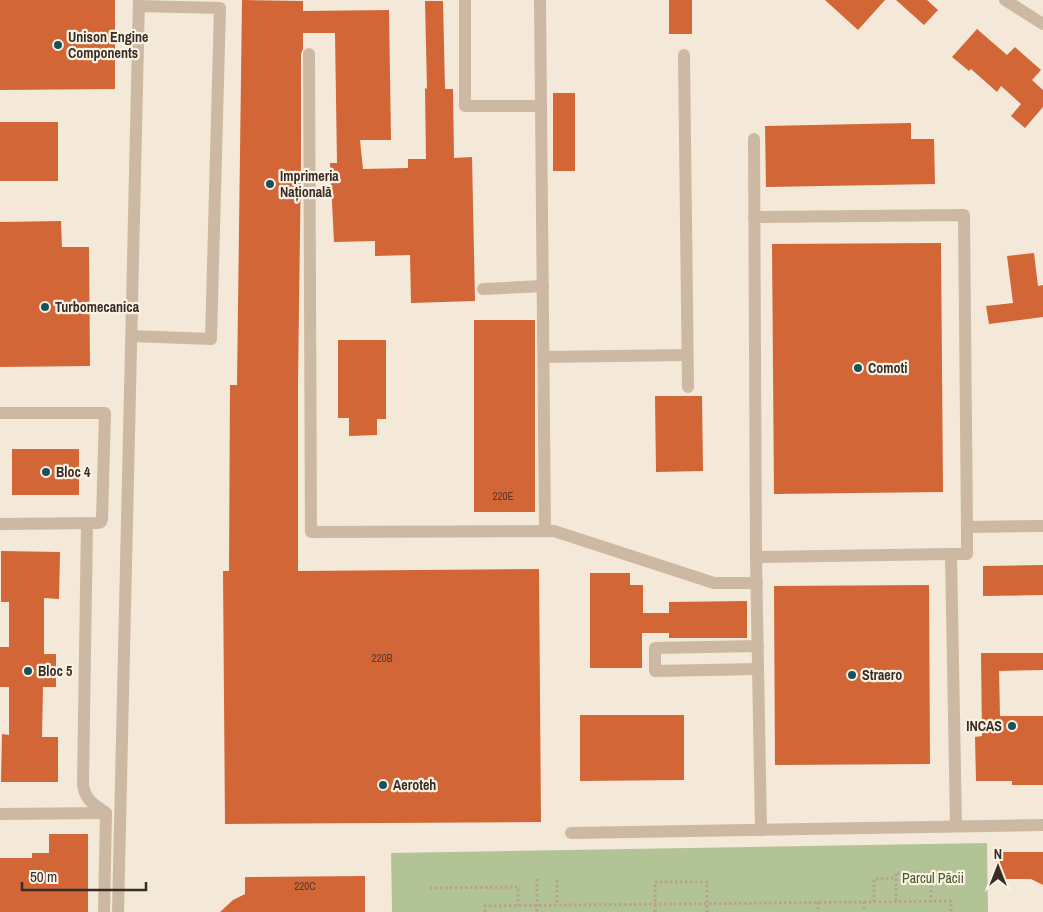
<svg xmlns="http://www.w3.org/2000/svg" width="1043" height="912" viewBox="0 0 1043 912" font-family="'Archivo Narrow',sans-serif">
<rect width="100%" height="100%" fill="#f4e8d8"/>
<polygon fill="#b2c496" points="987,843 988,912 392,912 391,853"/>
<g fill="#d26637">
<polygon points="0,0 115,0 115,89 0,90"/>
<polygon points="242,0 303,1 303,11 389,10 391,140 360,140 363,169 408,168 408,159 426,159 425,88 427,89 425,1 443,1 445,89 453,89 454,158 472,157 475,301 411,303 410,255 375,256 375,241 334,242 330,163 337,163 335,33 303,33 303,49 301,54 301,160 298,381 298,571 539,569 541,822 225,824 223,571 229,571 230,385 237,385"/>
<rect x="669" y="0" width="23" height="34"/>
<polygon points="825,0 885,0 858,30"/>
<polygon points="896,0 927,0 938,10 924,25"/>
<polygon points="977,29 1007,55 1015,47 1041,70 1032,80 1043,90 1043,107 1025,128 1011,116 1021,104 1001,86 997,92 971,69 969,71 952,57"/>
<rect x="553" y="93" width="22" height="78"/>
<rect x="0" y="122" width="58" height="59"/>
<polygon points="911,123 911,139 934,139 935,184 766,187 765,126"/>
<polygon points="61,221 62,247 89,247 90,366 0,367 0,222"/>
<polygon points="941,243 943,492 774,494 772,244"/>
<polygon points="1034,253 1038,286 1043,285 1043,317 989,324 986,306 1013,303 1007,256"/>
<rect x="474" y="320" width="61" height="192"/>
<polygon points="338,340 386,340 386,419 377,419 377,435 349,436 349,418 338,418"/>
<polygon points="655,396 702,396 703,471 656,472"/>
<rect x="12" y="449" width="67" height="46"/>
<polygon points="1,551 60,552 59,599 44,598 44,654 56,654 56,687 43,687 42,737 58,737 58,782 1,782 2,734 9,735 9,687 0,687 0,647 9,647 9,602 1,602"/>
<polygon points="1043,565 1043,595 983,596 983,566"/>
<polygon points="590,573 630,573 630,585 643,585 643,613 669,613 669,602 747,601 747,638 669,638 669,633 642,633 642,668 590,668"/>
<polygon points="929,585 930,764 775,765 774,586"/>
<polygon points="981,653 1043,653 1043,670 999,671 1000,716 1043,716 1043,785 1012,785 1012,781 976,781 975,737 982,736"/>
<polygon points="580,715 684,715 684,780 580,781"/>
<polygon points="49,834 88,834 88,912 0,912 0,858 32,858 32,853 49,853"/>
<polygon points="996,852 1043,852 1043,885 1031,879 996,879"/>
<polygon points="365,876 365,912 220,912 233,900 245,894 245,877"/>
</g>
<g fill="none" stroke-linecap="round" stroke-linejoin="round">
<g stroke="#b9a28d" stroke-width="3" stroke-dasharray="2.5 2.5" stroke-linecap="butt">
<polyline points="537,879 537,912"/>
<polyline points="557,880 557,905"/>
<polyline points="430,888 518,887 518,905"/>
<polyline points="896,901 896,873 931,873 931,901"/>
<polyline points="818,902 818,912"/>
<polyline points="864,902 864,912"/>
<polyline points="874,902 874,879 896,878"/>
<polyline points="485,912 485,906 951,901 951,912"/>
<polyline points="655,912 655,882 707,882 707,912"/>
</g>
<g stroke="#cdb8a3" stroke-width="12">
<polyline points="465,0 465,106 541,106"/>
<polyline points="540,0 545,531"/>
<polyline points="1005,0 1043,24"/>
<polyline points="309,54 311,532 554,531 714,583 757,583"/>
<polyline points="684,55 688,387"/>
<polyline points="754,139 756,557"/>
<polyline points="754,217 964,215 967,527 1043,526"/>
<polyline points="483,289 543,286"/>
<polyline points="132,336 211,339 220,8 139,6"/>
<polyline points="544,357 687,355"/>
<polyline points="0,413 105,413 102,519 101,522 98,523 0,524"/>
<path d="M87 523 83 784C85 801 94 804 106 813"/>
<polyline points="951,554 967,554 967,523"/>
<polyline points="758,646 655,648 655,671 758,669"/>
<polyline points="0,814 106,813"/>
<polyline points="761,830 756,557 951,554 956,826"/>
<polyline points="571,833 1043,825"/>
<polyline points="104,912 106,813"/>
<polyline points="118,912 139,0"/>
</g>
</g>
<g fill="#17535c" stroke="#fbf2e4" stroke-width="2">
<circle cx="58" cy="45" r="5"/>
<circle cx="270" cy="184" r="5"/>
<circle cx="45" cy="307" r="5"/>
<circle cx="858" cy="368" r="5"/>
<circle cx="46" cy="472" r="5"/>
<circle cx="28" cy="671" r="5"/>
<circle cx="852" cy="675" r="5"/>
<circle cx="1012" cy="726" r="5"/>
<circle cx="383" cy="785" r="5"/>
</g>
<g text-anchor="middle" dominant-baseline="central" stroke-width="4.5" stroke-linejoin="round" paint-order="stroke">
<g font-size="11" fill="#5e3a2a">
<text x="503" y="496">220E</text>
<text x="382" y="658">220B</text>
<text x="305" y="886">220C</text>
</g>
<g font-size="14" font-weight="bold" fill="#372c26" stroke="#fbf2e4" text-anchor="start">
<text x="68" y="37">Unison Engine<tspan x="68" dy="16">Components</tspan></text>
<text x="280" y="176">Imprimeria<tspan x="280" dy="16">Națională</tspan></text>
<text x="55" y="307">Turbomecanica</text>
<text x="868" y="368">Comoti</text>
<text x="56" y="472">Bloc 4</text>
<text x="38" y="671">Bloc 5</text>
<text x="862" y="675">Straero</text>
<text x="1002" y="726" text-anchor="end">INCAS</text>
<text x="393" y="785">Aeroteh</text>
</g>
<g font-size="14" fill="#435727" stroke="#fbf2e4">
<text x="933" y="878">Parcul Păcii</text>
</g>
</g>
<g transform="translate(998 867)" stroke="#fbf2e4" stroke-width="4" paint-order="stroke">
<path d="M0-4L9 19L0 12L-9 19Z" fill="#372c26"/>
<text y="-8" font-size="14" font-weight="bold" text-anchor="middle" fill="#372c26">N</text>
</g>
<path d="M22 882v8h124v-8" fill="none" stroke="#372c26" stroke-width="2.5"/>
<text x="30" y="882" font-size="15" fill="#372c26" stroke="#fbf2e4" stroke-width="4" paint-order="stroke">50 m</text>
</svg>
